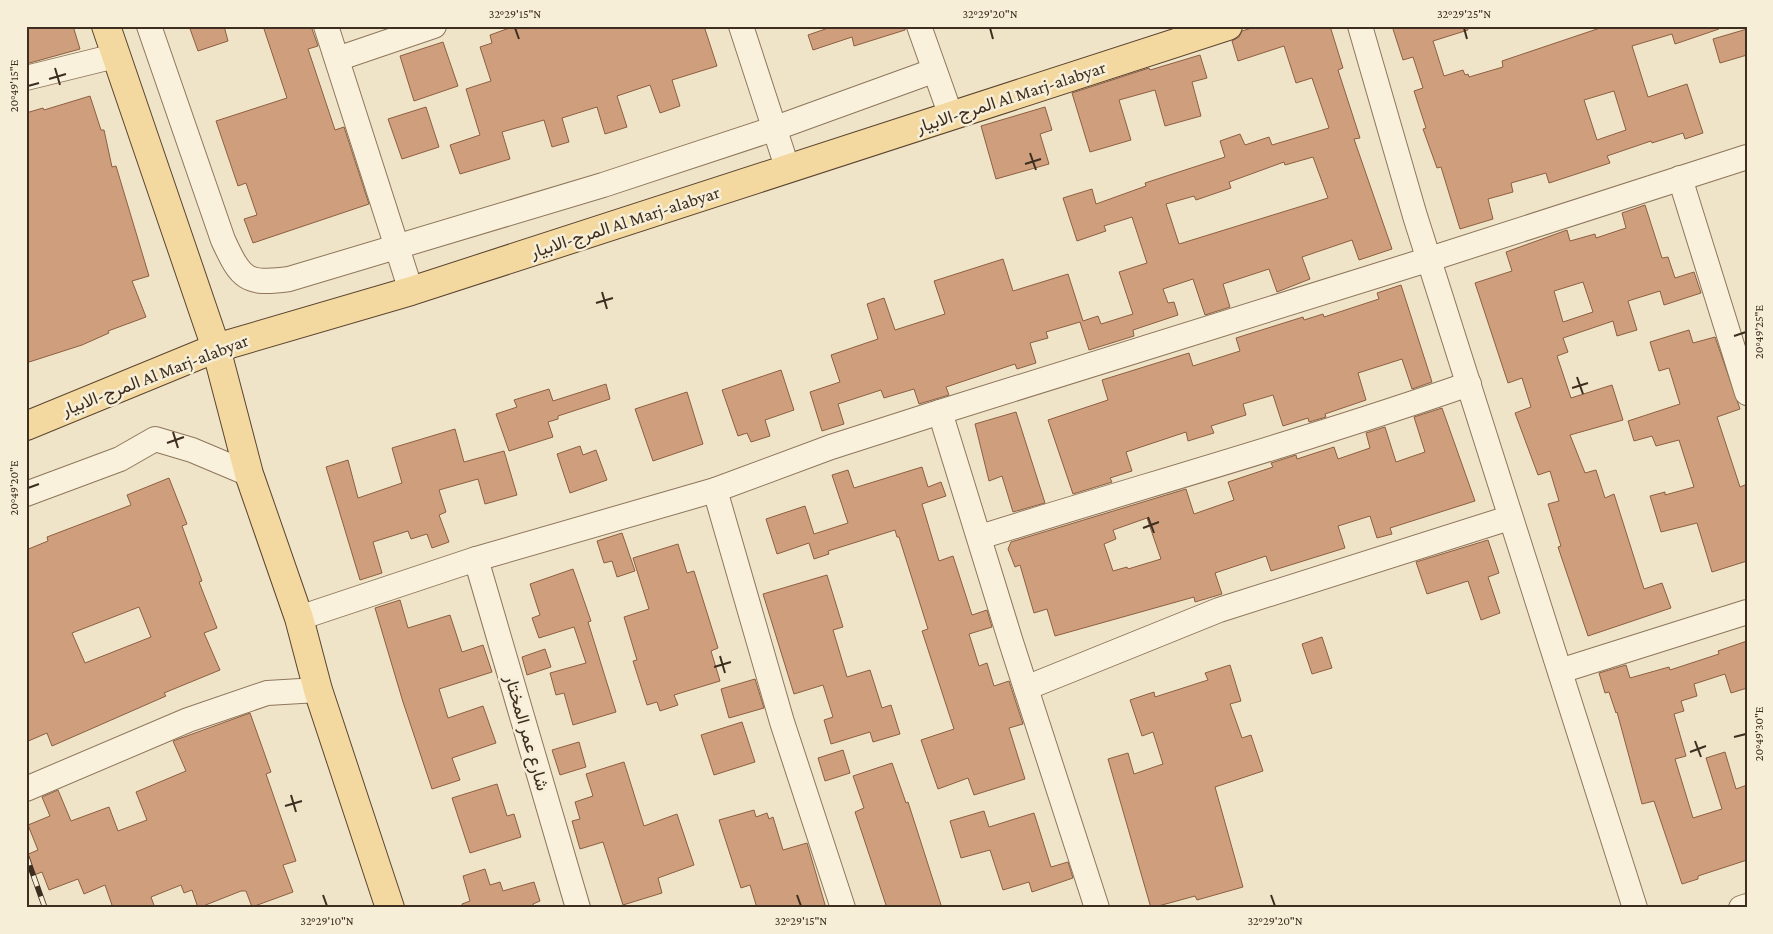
<svg xmlns="http://www.w3.org/2000/svg" width="1773" height="934" viewBox="0 0 1773 934" font-family="'Crimson Pro',Vazirmatn,serif">
<rect width="100%" height="100%" fill="#f0e4c8"/>
<g fill="#cf9f7d" stroke="#8d5f41" fill-rule="evenodd">
<polygon points="26,26 73,26 80,49 26,64"/>
<polygon points="189,26 224,26 228,41 198,51"/>
<polygon points="263,26 311,26 318,46 308,49 335,130 344,127 369,204 253,243 244,219 257,215 246,183 238,186 216,121 287,98"/>
<polygon points="515,26 704,26 717,66 672,80 680,106 660,113 650,85 617,96 627,127 605,134 597,107 562,118 569,142 552,147 544,120 502,132 510,159 460,174 450,145 480,135 466,89 491,81 480,47 492,43 490,35"/>
<polygon points="834,26 905,26 905,30 854,46 852,37 813,50 808,35"/>
<path d="M1258 26H1330L1343 68 1338 70 1360 138 1354 139 1392 249 1359 260 1352 240 1302 257 1310 279 1277 292 1269 269 1223 284 1230 307 1205 315 1193 279 1163 289 1168 303 1174 302 1178 315 1133 330 1134 336 1089 350 1080 322 1046 332 1048 338 1030 343 1036 363 1017 369 1015 364 946 387 949 395 919 404 914 389 884 398 881 390 838 404 844 424 822 431 810 392 840 382 831 355 878 339 867 304 884 298 895 330 945 314 934 281 1003 259 1013 291 1068 274 1083 321 1098 316 1101 324 1133 314 1119 272 1147 263 1132 217 1104 226 1106 231 1077 241 1063 198 1092 189 1096 204 1146 186 1145 183 1225 157 1220 141 1240 134 1245 145 1269 137 1272 145 1329 128 1312 78 1296 83 1284 46 1238 61 1232 41 1239 37 1242 31ZM1313 157 1328 198 1179 244 1166 204 1194 196 1196 200 1231 188 1229 182 1284 162 1285 165Z"/>
<path d="M1392 26H1467L1468 30 1433 41 1444 76 1463 70 1465 75 1468 74 1469 77 1503 67 1502 61 1606 26H1718L1719 29 1675 44 1672 34 1632 46 1648 97 1687 84 1703 133 1685 139 1683 133 1652 143 1651 141 1607 156 1610 163 1549 183 1546 173 1511 183 1513 192 1488 199 1493 219 1460 229 1441 167 1437 168 1423 129 1426 128 1414 91 1423 88 1413 57 1403 60ZM1614 91 1626 130 1597 140 1584 100Z"/>
<polygon points="1747,29 1747,55 1720,63 1713,39"/>
<polygon points="443,42 458,86 414,101 400,56"/>
<polygon points="1200,55 1207,78 1192,82 1201,116 1165,126 1155,90 1119,100 1131,140 1090,152 1072,93 1149,68 1150,70"/>
<polygon points="90,96 101,130 104,130 112,167 116,166 149,276 132,281 146,317 108,331 109,333 82,345 26,363 26,113 43,108 44,110"/>
<polygon points="426,107 439,147 402,159 388,119"/>
<polygon points="1045,107 1052,130 1040,134 1049,164 996,179 981,126"/>
<path d="M1645 205 1662 258 1668 257 1675 278 1694 272 1701 293 1664 305 1660 291 1628 301 1637 330 1617 336 1613 321 1563 338 1568 352 1557 356 1571 398 1612 385 1623 420 1570 435 1585 473 1596 470 1605 498 1614 494 1644 589 1662 583 1671 608 1588 636 1558 547 1561 546 1548 504 1559 501 1550 471 1538 475 1515 413 1531 407 1522 378 1508 383 1475 283 1512 271 1506 252 1567 230 1570 241 1595 234 1596 238 1626 228 1622 213ZM1583 282 1593 312 1563 322 1554 291Z"/>
<polygon points="1401,285 1432,382 1412,389 1402,359 1358,373 1366,400 1325,414 1326,417 1309,422 1308,418 1283,426 1273,395 1243,404 1246,415 1211,426 1214,433 1188,441 1186,432 1126,452 1132,471 1110,478 1112,482 1073,494 1048,420 1108,400 1102,380 1189,353 1193,366 1240,351 1236,338 1303,317 1304,320 1323,314 1324,317 1379,299 1377,293"/>
<polygon points="1689,330 1693,343 1715,337 1740,409 1717,417 1740,487 1747,484 1747,561 1712,572 1697,523 1661,532 1650,496 1665,492 1665,495 1694,487 1679,440 1656,446 1652,436 1634,441 1628,421 1680,404 1669,368 1659,371 1650,342"/>
<polygon points="781,370 794,410 765,420 770,436 751,442 747,433 738,436 722,390"/>
<polygon points="606,384 610,399 558,416 558,419 548,422 553,437 509,451 496,414 517,407 514,400 549,389 553,401"/>
<polygon points="687,392 703,444 653,461 635,409"/>
<path d="M1442 408 1475 501 1390 528 1392 534 1377 538 1370 516 1338 526 1345 548 1271 571 1266 556 1215 573 1222 594 1195 602 1194 597 1055 636 1047 609 1034 613 1020 565 1015 567 1008 549 1011 542 1186 489 1194 514 1234 500 1228 482 1273 467 1271 463 1296 455 1297 459 1334 447 1338 459 1370 448 1366 433 1385 427 1396 462 1425 452 1414 417ZM1147 518 1161 559 1128 569 1127 567 1113 571 1104 544 1116 539 1113 530Z"/>
<polygon points="1016,412 1045,503 1013,512 1002,476 989,481 975,424"/>
<polygon points="455,429 464,462 504,451 517,495 485,504 478,479 439,490 446,512 439,515 449,542 432,548 427,534 411,539 408,531 373,542 382,573 360,580 326,467 348,460 358,498 402,483 392,448"/>
<polygon points="580,446 583,455 596,450 607,480 570,493 557,454"/>
<polygon points="922,467 928,487 941,482 946,496 922,504 939,561 953,556 972,615 987,610 992,627 969,634 979,666 987,663 994,686 1009,681 1023,724 1009,728 1025,779 974,795 968,778 938,789 921,740 954,729 922,631 928,629 899,537 897,537 895,530 828,551 829,554 814,559 809,543 777,554 766,519 805,506 814,534 848,523 832,475 848,470 854,488"/>
<path d="M169 478 187 524 182 526 202 581 199 582 217 628 204 633 220 670 164 693 166 696 52 746 47 733 26 742V550L48 541 47 537 131 505 127 495ZM139 607 151 637 85 663 72 633Z"/>
<polygon points="622,533 635,571 617,577 612,561 604,563 597,541"/>
<polygon points="1488,540 1499,573 1488,577 1500,613 1481,620 1468,581 1427,594 1416,562"/>
<polygon points="678,544 687,573 694,571 718,648 711,651 720,681 674,695 678,705 660,711 657,702 647,705 633,661 637,660 624,617 649,609 633,558"/>
<polygon points="573,569 591,621 588,622 616,712 573,725 564,693 556,695 550,673 586,663 574,627 539,638 532,618 540,615 530,584"/>
<polygon points="827,575 843,627 833,630 847,677 870,670 882,708 891,705 900,734 873,742 870,732 831,744 824,720 833,717 823,685 794,694 763,594"/>
<polygon points="400,600 408,628 450,615 462,652 483,645 492,672 439,689 448,718 483,706 496,743 452,758 460,780 432,789 403,702 375,608"/>
<polygon points="1322,637 1332,668 1312,674 1302,644"/>
<polygon points="1747,641 1747,688 1731,693 1725,674 1694,684 1697,696 1681,701 1684,711 1674,714 1686,756 1675,759 1693,818 1722,809 1706,758 1725,752 1736,789 1747,785 1747,860 1698,876 1698,879 1682,884 1654,801 1642,804 1617,712 1616,713 1609,692 1605,693 1599,673 1626,665 1630,678 1669,667 1670,670 1719,654 1718,651"/>
<polygon points="545,649 551,667 527,675 522,657"/>
<polygon points="1230,665 1241,701 1230,704 1242,738 1251,735 1263,771 1215,787 1243,887 1197,900 1195,896 1151,908 1108,759 1128,753 1134,774 1163,764 1153,732 1142,736 1130,700 1154,692 1155,697 1208,680 1205,673"/>
<polygon points="755,679 764,708 729,718 721,689"/>
<polygon points="250,713 271,772 266,774 296,861 283,865 293,892 252,907 246,891 241,891 198,908 192,890 184,893 181,885 151,897 155,908 113,908 105,885 84,894 78,879 49,890 42,872 34,875 26,855 38,850 28,825 50,816 42,797 58,790 71,821 109,807 118,831 147,820 136,792 186,771 173,741"/>
<polygon points="742,722 755,762 714,775 701,735"/>
<polygon points="579,742 586,767 560,775 552,750"/>
<polygon points="843,750 850,773 825,781 818,758"/>
<polygon points="624,762 644,826 677,814 694,865 658,878 662,893 623,905 603,842 580,849 572,821 580,819 575,802 593,796 586,774"/>
<polygon points="892,763 906,803 908,802 942,908 887,908 855,812 864,808 853,776"/>
<polygon points="497,784 507,816 514,814 521,837 470,853 452,798"/>
<polygon points="754,810 756,817 767,813 769,819 773,817 783,850 807,843 826,908 757,908 750,885 741,888 719,820"/>
<polygon points="984,811 989,827 1034,813 1051,867 1068,862 1073,878 1032,892 1029,882 1003,890 990,850 961,858 950,821"/>
<polygon points="485,869 490,885 500,882 503,891 534,882 540,901 533,904 534,908 463,908 462,904 470,901 463,876"/>
</g>
<g fill="none" stroke-linecap="round" stroke-linejoin="round">
<g stroke="#8d765c" stroke-width="26">
<g id="minor">
<path d="M149 26 223 240C241 279 246 285 289 279L603 185 773 129 933 71"/>
<polyline points="326,26 411,291"/>
<polyline points="741,26 788,170"/>
<polyline points="919,26 951,116"/>
<polyline points="1360,26 1415,216 1635,908"/>
<polyline points="337,59 434,26"/>
<polyline points="26,78 115,56"/>
<polyline points="1680,178 1747,393"/>
<polyline points="940,412 1010,639 1097,908"/>
<polyline points="715,490 782,722 843,908"/>
<polyline points="26,494 120,459 155,439 192,450 249,474"/>
<path d="M980 537C1143 486 1308 440 1469 384"/>
<polyline points="476,559 578,908"/>
<polyline points="299,618 476,559 715,490 831,447 940,412 1430,259 1747,157"/>
<polyline points="1560,671 1747,612"/>
<polyline points="1026,688 1219,610 1509,518"/>
<polyline points="26,789 188,720 267,693 318,690"/>
<polyline points="1741,908 1747,906"/>
</g>
</g>
<g stroke="#5b4430" stroke-width="30">
<g id="primary">
<polyline points="106,26 216,348 249,474 299,618 318,690 390,908"/>
<polyline points="26,426 216,348 411,291 1228,26"/>
</g>
</g>
<use href="#minor" stroke="#faf1dc" stroke-width="24"/>
<use href="#primary" stroke="#f3d9a0" stroke-width="28"/>
<g stroke="#3d2e20" stroke-width="5.5">
<polyline id="rail" points="26,855 45,908"/>
</g>
<use href="#rail" stroke="#f7eed8" stroke-width="4" stroke-dasharray="11" stroke-linecap="butt"/>
</g>
<path fill="none" stroke="#3d2e20" stroke-width="2" d="M515 28 519 39M990 28 993 39M1464 28 1467 39M55 68 60 85M49 79 66 74M28 86 39 83M1030 153 1036 170M1025 164 1041 159M602 292 607 309M596 303 613 298M1734 336 1746 332M1577 377 1583 394M1572 388 1588 383M173 432 178 448M167 443 184 437M28 488 39 484M1148 517 1154 533M1143 528 1159 522M720 656 725 673M714 667 731 662M1734 737 1746 734M1695 741 1701 757M1690 752 1706 746M291 795 296 812M285 806 302 801M323 895 327 906M797 895 801 906M1271 895 1275 906"/>
<g text-anchor="middle" dominant-baseline="central" stroke-width="5" stroke-linejoin="round" paint-order="stroke">
<g font-size="18" fill="#3d2e20" stroke="#f7eed8">
<text transform="translate(1011 97) rotate(-18)">المرج-الابيار Al Marj-alabyar</text>
<text transform="translate(625 222) rotate(-18)">المرج-الابيار Al Marj-alabyar</text>
<text transform="translate(155 375) rotate(-21)">المرج-الابيار Al Marj-alabyar</text>
<text transform="translate(527 733) rotate(74)">شارع عمر المختار</text>
</g>
</g>
<rect width="1773" height="934" fill="none" stroke="#f7eed8" stroke-width="55"/>
<rect x="28" y="28" width="1718" height="878" fill="none" stroke="#3d2e20" stroke-width="2"/>
<g font-size="12" text-anchor="middle" fill="#3d2e20">
<text x="515" y="18">32°29'15"N</text>
<text x="990" y="18">32°29'20"N</text>
<text x="1464" y="18">32°29'25"N</text>
<text transform="translate(14 86) rotate(-90)" y="4">20°49'15"E</text>
<text transform="translate(1759 332) rotate(-90)" y="4">20°49'25"E</text>
<text transform="translate(14 488) rotate(-90)" y="4">20°49'20"E</text>
<text transform="translate(1759 734) rotate(-90)" y="4">20°49'30"E</text>
<text x="327" y="925">32°29'10"N</text>
<text x="801" y="925">32°29'15"N</text>
<text x="1275" y="925">32°29'20"N</text>
</g>
</svg>
